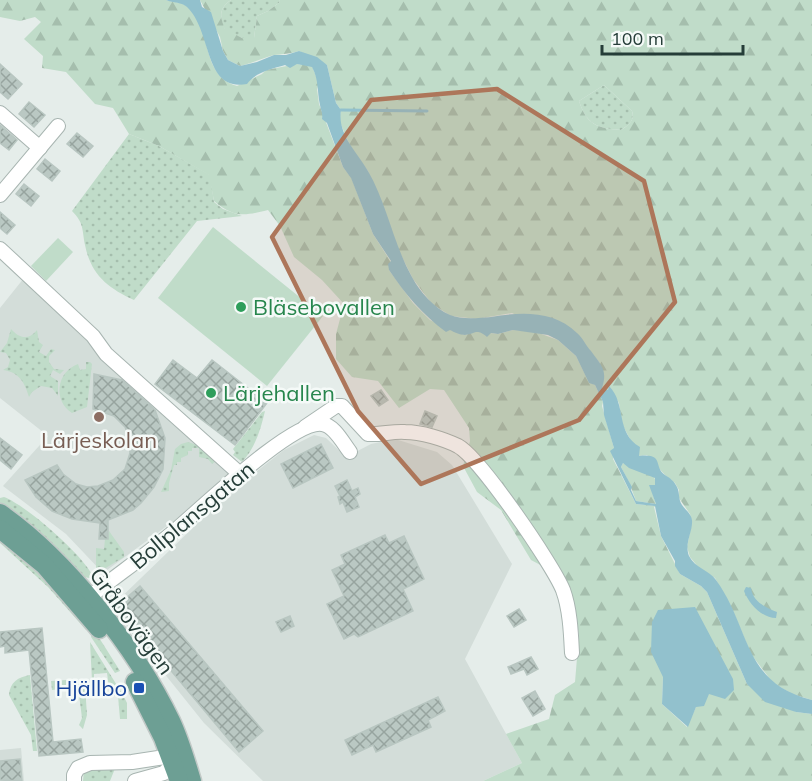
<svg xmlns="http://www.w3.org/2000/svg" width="812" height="781" viewBox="0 0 812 781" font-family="Mulish,sans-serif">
<defs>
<pattern id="grass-dots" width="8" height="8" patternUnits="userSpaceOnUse" patternTransform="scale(1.5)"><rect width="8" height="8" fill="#c0dcc9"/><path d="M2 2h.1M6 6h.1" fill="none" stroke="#a5bead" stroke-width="1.8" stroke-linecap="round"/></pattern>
<pattern id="forest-firs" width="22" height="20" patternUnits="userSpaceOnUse" patternTransform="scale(1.5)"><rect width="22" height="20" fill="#c0dcc9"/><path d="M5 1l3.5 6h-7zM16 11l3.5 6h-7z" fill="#a5bead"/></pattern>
<pattern id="building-cross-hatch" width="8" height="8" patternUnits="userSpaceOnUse" patternTransform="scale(1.5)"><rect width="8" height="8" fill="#bac8c3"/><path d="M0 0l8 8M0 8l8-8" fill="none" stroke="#97a49f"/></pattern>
</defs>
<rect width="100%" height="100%" fill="#e5edea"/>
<g fill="#d3ddd9">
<polygon points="24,278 233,470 175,520 103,573 66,534 3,486 48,436 0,398 0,308"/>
<polygon points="314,435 326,438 346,457 371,444 395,439 437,452 452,465 512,564 465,659 522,763 483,781 263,781 204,723 111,607 229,493 284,450"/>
<polygon points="21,748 24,781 0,781 0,750"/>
</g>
<g fill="url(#grass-dots)">
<path d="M231 0H279L280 2 268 11 257 16 254 38H242L225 30C220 17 218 9 231 0Z"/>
<path d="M604 85 632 111C635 120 629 125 621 130 597 128 587 125 579 101Z"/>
<path d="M129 134 159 146 210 175 214 202 223 209 242 216 197 221 134 300C108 288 91 275 85 245 82 229 84 223 72 211Z"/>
<path d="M11 329C19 338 28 341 37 330L39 342 43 345 39 352 46 356 51 349 55 350 49 356V362L54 369 64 370 60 374 53 370 50 376 58 381V396L52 388 41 386 32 392 29 397C25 383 19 372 3 370L8 367 10 360 6 353 0 352 7 343Z"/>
<path d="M86 362H90L92 364 87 407 72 413C53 401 56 372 78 364L80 370 86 369Z"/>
<path d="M265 411C261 428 255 449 242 462L233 455 235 452 233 449 262 412Z"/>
<polygon points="188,442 197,445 216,461 212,464 208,459 199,457 199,448 192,448 192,451 188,451 188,455 181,458 181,462 177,462 177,465 174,465 169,483 169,491 161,492 171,470 175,449 181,444"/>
<path d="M4 497C26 505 87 558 94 579L80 576 0 508V498Z"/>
<polygon points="109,531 124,552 124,557 99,572 96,568 96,548 104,549 105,539 108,539"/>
<polygon points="0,534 5,538 93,627 86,630 48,587 0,543"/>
<polygon points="91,634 98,636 120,671 115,673 91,637"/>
<polygon points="90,642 123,695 127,703 127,719 120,719 118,696 110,696 107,673 94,674 94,680 92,681"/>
<path d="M30 675 37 751H33L31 735 9 695C10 682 18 677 30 675Z"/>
<polygon points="66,680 85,686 87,715 83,729 79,725 82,718 78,687 52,690 51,681"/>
<polygon points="116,766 110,781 83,781 84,770"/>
</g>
<g fill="url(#forest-firs)" fill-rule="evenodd">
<path d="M0 0H166C172 2 179 2 183 4 216 22 196 73 237 86L262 74 266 70 297 64 312 66 319 84 317 89 319 104 343 167 351 177 373 234 391 262 389 270 413 303 430 320 458 333 465 335 475 331 498 334 513 330 533 331 558 340 576 356 589 382 595 385 603 402 602 406 614 448 613 459 636 504 656 506 654 507 661 536 680 574 701 586 707 592 747 684 796 712 812 714V781H483L522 763 506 734 549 719 555 695 575 682 579 634 572 598 563 577 531 560 501 510 477 492 463 466 470 441 469 428 444 390 430 389 399 408 378 381 352 377 336 359V334L344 304 322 280 294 257 280 226 268 210C244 216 234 218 214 201L209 175 159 146 129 134 113 108 95 104 66 72 42 68 43 56 24 39 41 22 35 17 20 21 0 17ZM663 676 696 707 687 727 662 704Z"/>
<path d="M200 0H231C218 9 220 17 225 29L242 38H254L257 16 268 11 280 2 279 0H812V700L792 694 773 683 751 654 733 611 715 578 699 568 690 557 687 547 692 522 690 514 679 498V490L675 483 665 475 647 455 639 456 622 424 619 403 609 387 608 391 602 388 599 362 589 350 512 313 477 319 451 316 432 304 413 279 395 243 368 171 351 148 339 120 341 110 336 103 327 65 299 51C290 54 282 54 274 55 262 58 251 64 240 66L228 60 223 51 220 37ZM604 85 632 111C635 120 629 125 621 130 597 128 587 125 579 101Z"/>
<polygon points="623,463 654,477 656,482 655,486 650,485 656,504 636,501 629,482 621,467"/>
</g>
<g fill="#c0dcc9">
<polygon points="213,227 323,316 267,386 158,298"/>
<polygon points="58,238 73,252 46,281 31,266"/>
</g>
<g fill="#92c1cd" fill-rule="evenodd">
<path d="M166 0H200L202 7 211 12 223 51 228 60 240 66 257 62 274 55H286L299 51 317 57 327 65 336 103 341 110C337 134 357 152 368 171 387 204 393 243 412 277 420 292 434 308 450 315 462 320 479 318 491 317 520 312 554 310 577 333 583 338 586 346 591 351 601 365 608 370 602 388L608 390 609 386C627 404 615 433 640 447L639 456C665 453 653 467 665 475 670 478 674 481 677 487 680 493 678 499 682 505 685 510 691 513 692 520 693 532 684 543 689 556 695 568 709 570 716 580 751 628 742 683 812 700V714L796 712 765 702 747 684 707 592 701 586 680 574 675 566V561L661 536 655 506 636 504 610 451 614 448 604 415 603 402 595 385 589 383 576 356 558 340 548 335 513 330 498 334 491 333 487 337C476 328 476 334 465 335 460 335 454 332 450 330L446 332C423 315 405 294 389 270L388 264 391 261 373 234 351 178 343 167 327 123 322 119C323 113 321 111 320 105 317 91 319 80 312 67L297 64 290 68 285 65C271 69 256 72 247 84 203 92 213 32 187 7 182 2 173 3 166 0ZM623 463 629 468 655 478V485H649L656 504 636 501 631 490 632 487 621 467Z"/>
<path d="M746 587 751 588C753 602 765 607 777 612L776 618C762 618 749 604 744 591Z"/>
<polygon points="695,607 733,679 734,690 725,699 709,694 704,706 696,707 688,727 662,704 663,677 651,652 652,622 658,610"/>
</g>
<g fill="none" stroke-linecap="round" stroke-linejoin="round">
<polyline stroke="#92c1cd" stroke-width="3" points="341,110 427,111"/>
</g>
<g fill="url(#building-cross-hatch)" stroke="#b8c6c1" stroke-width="1.5">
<polygon points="0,64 22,84 8,99 0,92"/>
<polygon points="29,102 45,115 34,127 19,114"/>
<polygon points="0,125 17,140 9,150 0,143"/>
<polygon points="77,133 93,146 83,157 67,144"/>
<polygon points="45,159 60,171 52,181 37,169"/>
<polygon points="24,184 39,196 31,206 16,194"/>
<polygon points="0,212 15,225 7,234 0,228"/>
<polygon points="173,360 197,378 212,360 267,403 235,445 155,384"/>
<polygon points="94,374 122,380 155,410 165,438 163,469 154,487 141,503 133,510 108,520 108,539 99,539 100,523 72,519 52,511 36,497 25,480 57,465 63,474 76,484 87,487 98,486 113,480 125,469 130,453 129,437 125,427 114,416 93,409"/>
<polygon points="381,390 388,400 379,406 371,396"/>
<polygon points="425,411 437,416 432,427 420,424"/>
<polygon points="0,438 22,455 11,469 0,460"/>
<polygon points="321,444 333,468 293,488 281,464"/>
<polygon points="347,480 352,491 358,488 360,494 355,497 359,507 347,512 343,502 340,504 338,497 340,496 335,486"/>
<polygon points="385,535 389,543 404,536 424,579 403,589 413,611 358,637 354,634 344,639 327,604 344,596 332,570 345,564 341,555"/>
<polygon points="140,586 263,731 239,752 117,606"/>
<polygon points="519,609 526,620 514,627 507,616"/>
<polygon points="290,616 294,626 281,632 276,622"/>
<polygon points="42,628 53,742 81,739 83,752 39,756 29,650 5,653 5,646 0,647 0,632"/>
<polygon points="531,657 538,669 527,675 524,669 511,674 508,667"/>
<polygon points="535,691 545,709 533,716 522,698"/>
<polygon points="438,697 445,711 428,720 431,727 376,752 373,745 352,755 345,740"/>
<polygon points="20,759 22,781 0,780 0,761"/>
</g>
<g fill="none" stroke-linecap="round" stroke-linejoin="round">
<g stroke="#a8b5b1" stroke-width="16">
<g id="minor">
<polyline points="0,113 40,148"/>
<polyline points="0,195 58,126"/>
<polyline points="0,249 93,336 106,354 240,474"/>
<path d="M305 427 336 406H342L368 434C381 435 392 431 405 432 421 432 444 439 458 446 480 458 553 565 563 590 570 609 571 633 572 653"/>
<path d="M82 603C109 581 138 561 165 539 193 517 291 420 322 424 334 425 343 443 350 452"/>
<polyline points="74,781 74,775 78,768 90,763 132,762 178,755"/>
<polyline points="135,781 164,773 179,758"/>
</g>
</g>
<g stroke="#c2c9c7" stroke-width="21">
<g id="major">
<path d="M0 513C66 559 136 648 171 721 180 740 186 761 192 781"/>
<polyline points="0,529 44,565 99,629"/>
<polyline points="135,682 163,738 179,781"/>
</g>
</g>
<use href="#minor" stroke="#fff" stroke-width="14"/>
<use href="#major" stroke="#6d9f94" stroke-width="18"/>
</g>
<path fill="#ad765a" fill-opacity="0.2" stroke="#ad765a" stroke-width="4.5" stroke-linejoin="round" d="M497 89 644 181 675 302 579 420 421 484 358 411 272 237 371 100Z"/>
<g fill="#2e9e5b" stroke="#f5faf8" stroke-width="2">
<circle cx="241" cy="307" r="6"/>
<circle cx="211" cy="393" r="6"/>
</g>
<circle fill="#8d6e63" stroke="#f5faf8" stroke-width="2" cx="99" cy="417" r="6"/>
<rect fill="#1a4fb4" stroke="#f5faf8" stroke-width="2" x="133" y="682" width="12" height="12" rx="3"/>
<g text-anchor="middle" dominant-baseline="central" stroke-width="5" stroke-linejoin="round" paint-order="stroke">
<g font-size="22" fill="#27864d" stroke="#f5faf8" text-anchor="start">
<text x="253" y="307">Bläsebovallen</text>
<text x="223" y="393">Lärjehallen</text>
</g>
<g font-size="22" fill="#785e54" stroke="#f5faf8">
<text x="99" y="440">Lärjeskolan</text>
</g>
<g font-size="22" fill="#253d38" stroke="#f5faf8">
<text transform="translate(192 515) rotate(-40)">Bollplansgatan</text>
<text transform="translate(132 621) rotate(54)">Gråbovägen</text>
</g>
<g font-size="22" fill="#164399" stroke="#f5faf8" text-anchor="end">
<text x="127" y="688">Hjällbo</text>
</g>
</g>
<path d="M602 45v9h141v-9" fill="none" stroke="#253d38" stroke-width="3"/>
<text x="611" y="45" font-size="18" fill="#253d38" stroke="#f5faf8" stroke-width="4.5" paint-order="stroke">100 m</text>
</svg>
